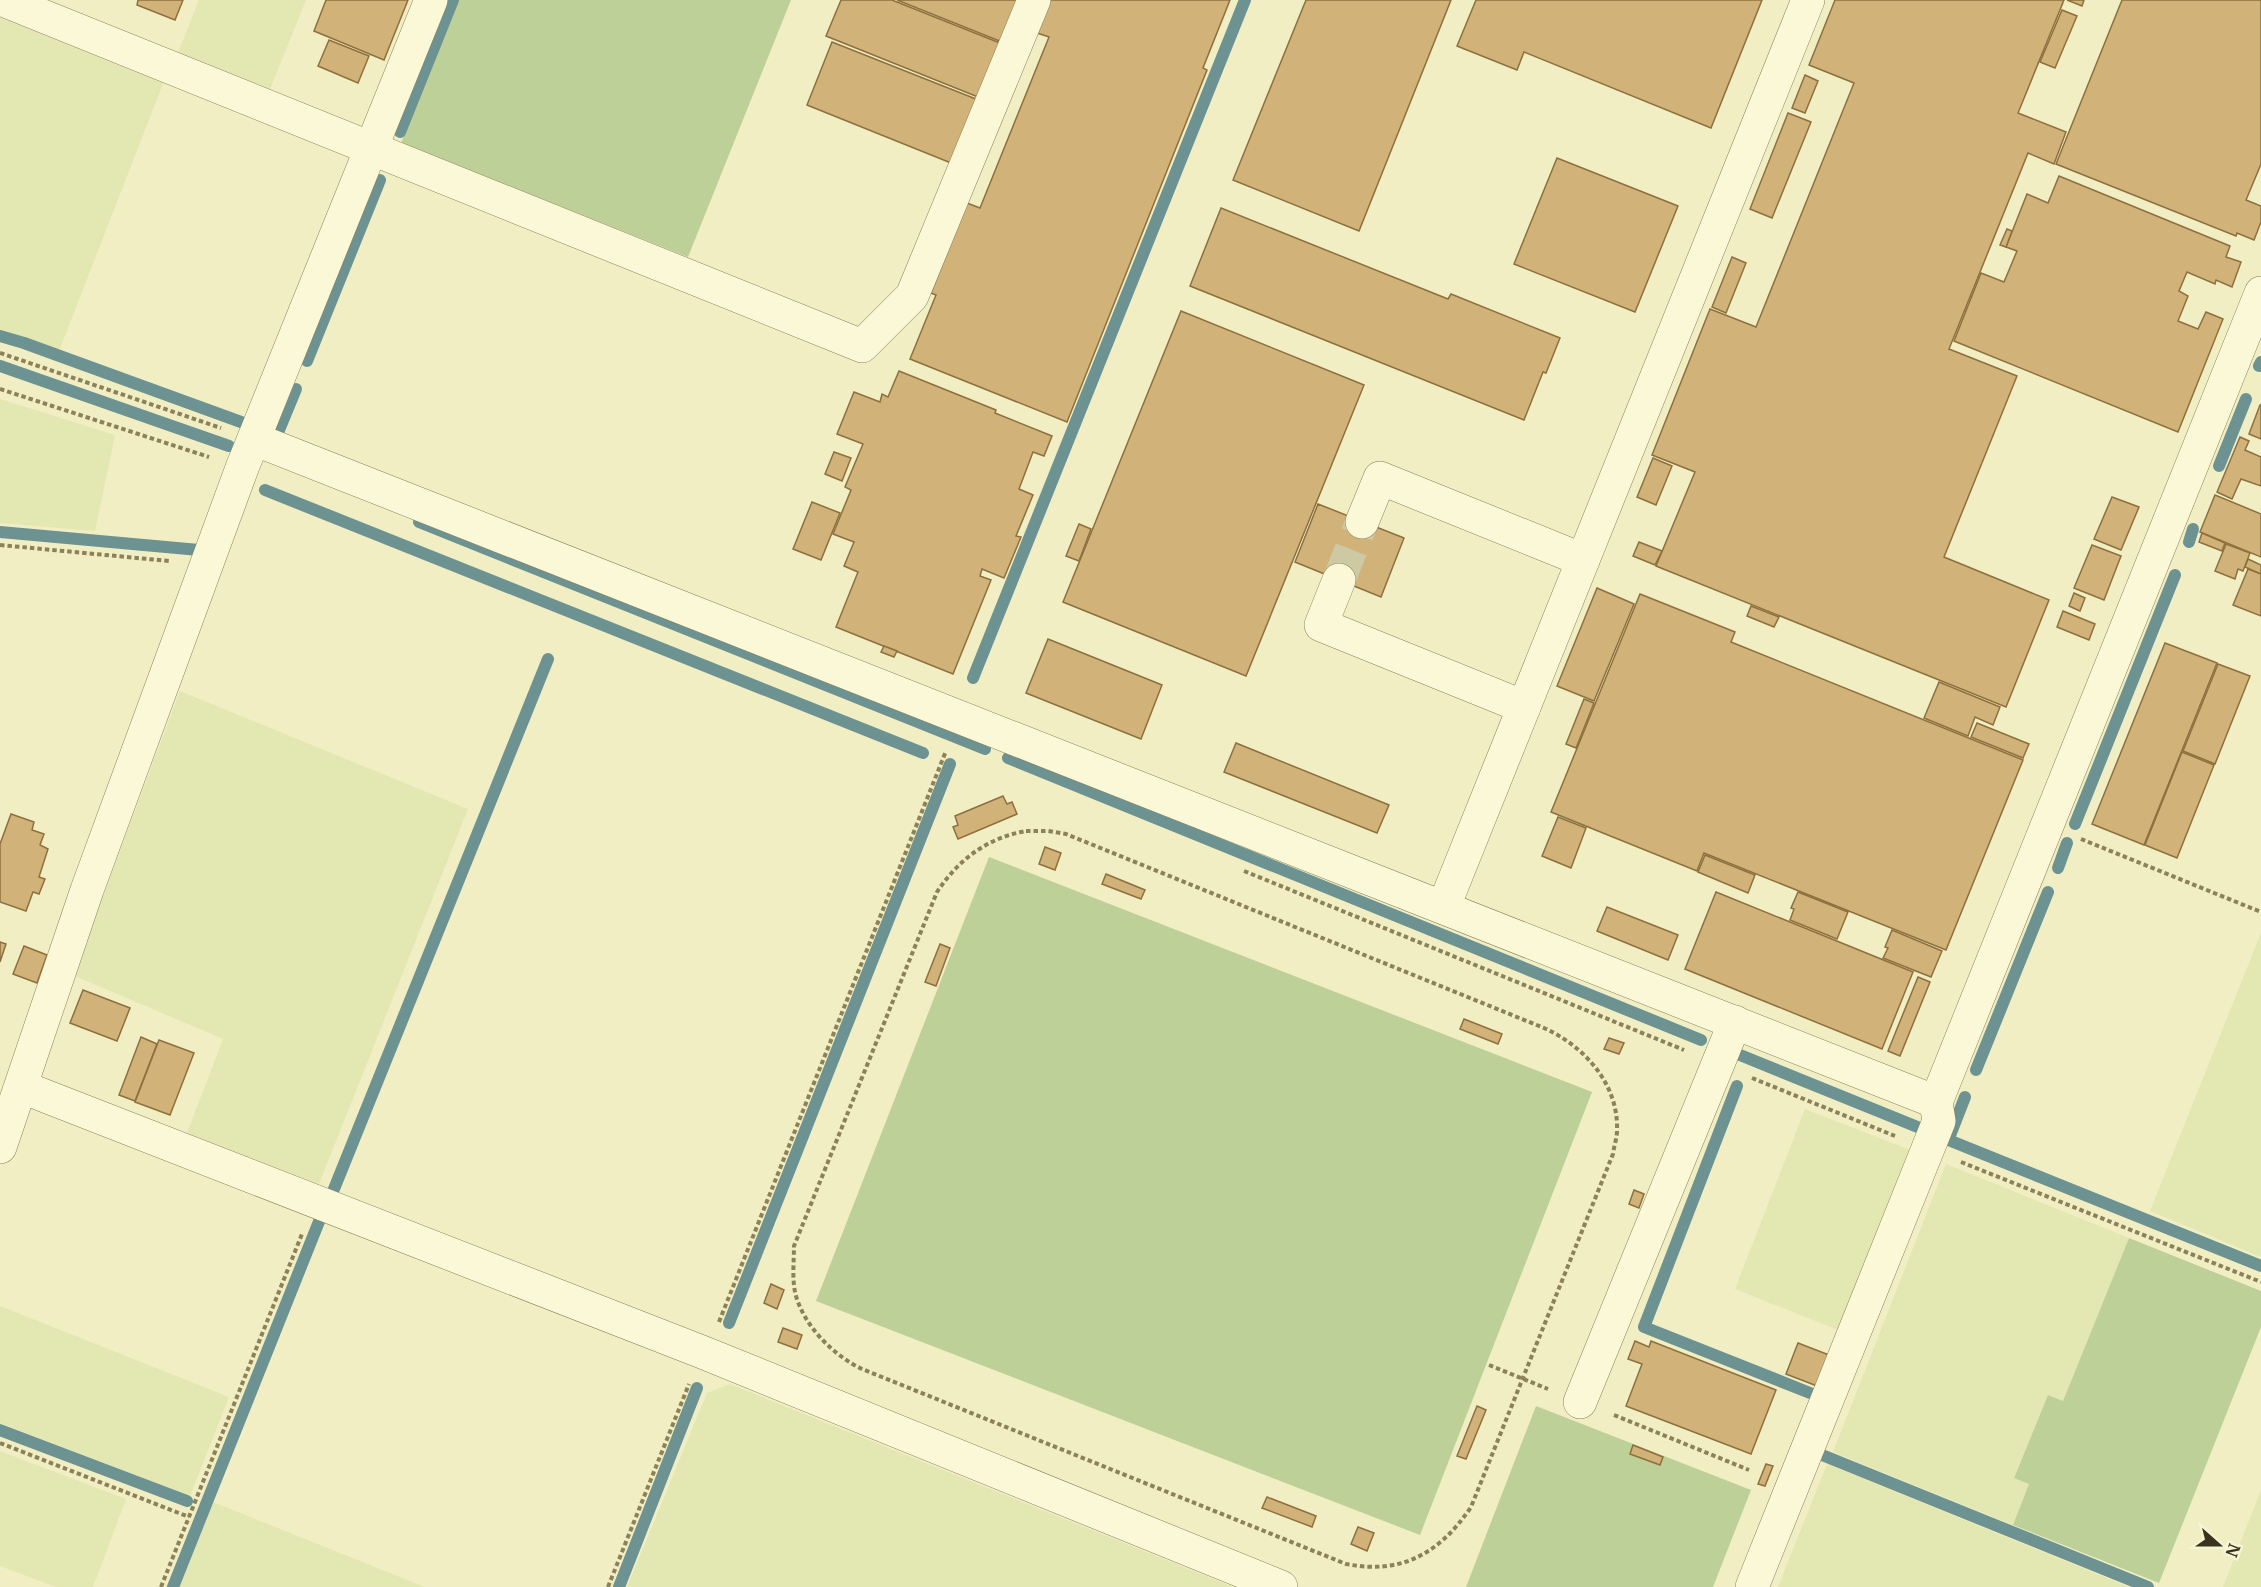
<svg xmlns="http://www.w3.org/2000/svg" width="2261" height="1587" viewBox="0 0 2261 1587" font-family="Merriweather,serif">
<rect width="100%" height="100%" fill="#f1eec4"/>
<g fill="#e3e7b1">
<polygon points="199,0 306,0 270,89 178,53"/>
<polygon points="0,16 164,81 59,351 0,331"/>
<polygon points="0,399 115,435 95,531 0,523"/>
<polygon points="180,691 468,809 319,1184 187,1133 223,1039 75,976 104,893"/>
<polygon points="2261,933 2261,1257 2150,1211"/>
<polygon points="1805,1109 1913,1151 1843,1332 1735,1289"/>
<polygon points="1946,1164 2129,1238 2063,1401 2048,1395 2014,1477 2029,1484 2013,1525 1833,1452"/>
<polygon points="0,1306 229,1397 190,1496 0,1423"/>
<polygon points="730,1384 1233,1587 627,1587 707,1393"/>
<polygon points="0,1451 126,1499 93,1587 56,1587 0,1566"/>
<polygon points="1827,1464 2129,1587 1778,1587"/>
<polygon points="2261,1490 2261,1587 2223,1587"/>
<polygon points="213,1502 425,1587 179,1587"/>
</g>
<g fill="#bcd097">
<polygon points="458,0 791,0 688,257 401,143"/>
<polygon points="989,857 1592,1092 1420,1535 816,1301"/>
<polygon points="2129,1238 2261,1291 2261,1327 2159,1583 2013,1525 2029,1484 2014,1478 2048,1395 2063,1401"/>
<polygon points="1536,1406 1751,1490 1713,1587 1466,1587"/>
</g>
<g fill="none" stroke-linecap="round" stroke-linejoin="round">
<g stroke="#6c9392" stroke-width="12">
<polyline points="400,132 453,0"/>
<polyline points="0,336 24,343 241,422"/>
<polyline points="307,361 380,180"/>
<polyline points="0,366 229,446"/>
<polyline points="2259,366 2261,362"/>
<polyline points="277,435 296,389"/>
<polyline points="2219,466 2246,399"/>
<polyline points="265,490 923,753"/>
<polyline points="419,522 985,749"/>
<polyline points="0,532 199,550"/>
<polyline points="2189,542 2193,529"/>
<polyline points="973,678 1245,0"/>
<polyline points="1008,758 1701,1040"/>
<polyline points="2075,824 2175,575"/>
<polyline points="2058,868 2067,843"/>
<polyline points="1740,1055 1920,1128"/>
<polyline points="1976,1070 2048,892"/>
<polyline points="1737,1086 1644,1327 1810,1393"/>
<polyline points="1949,1138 1965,1097"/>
<polyline points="1946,1139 2261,1266"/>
<polyline points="334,1189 548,659"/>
<polyline points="729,1323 950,764"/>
<polyline points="0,1430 187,1501"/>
<polyline points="1822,1455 2148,1587"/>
<polyline points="173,1587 320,1219"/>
<polyline points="619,1587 697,1388"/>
</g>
</g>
<g fill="#d1b278" stroke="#8d703e" stroke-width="1.5">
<polygon points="138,0 183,0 175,20 137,5"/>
<polygon points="326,0 408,0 384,60 314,31"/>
<polygon points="841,0 892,0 1005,45 983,99 826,36"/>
<polygon points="897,0 1024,0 1007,44"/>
<polygon points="1050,0 1230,0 1203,68 1207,70 1067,422 910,359 936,295 931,293 967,203 980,208 1049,37 1037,33"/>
<polygon points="1306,0 1451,0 1359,231 1233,180"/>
<polygon points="1476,0 1762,0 1711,128 1524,52 1517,70 1457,46"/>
<polygon points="1835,0 2064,0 2018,113 2066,132 2054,164 2028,153 1949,349 2017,376 1944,557 2049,600 2006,707 1656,566 1695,472 1652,455 1710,309 1756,327 1854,83 1809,65"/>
<polygon points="2067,0 2084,0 2082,6"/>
<polygon points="2122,0 2261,0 2261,164 2246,200 2261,206 2261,222 2254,240 2237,233 2236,236 2056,164"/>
<polygon points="2062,10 2077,16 2055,68 2040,62"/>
<polygon points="329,40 369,56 358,83 318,66"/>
<polygon points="832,42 981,101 956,165 807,105"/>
<polygon points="1805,75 1818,81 1805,113 1792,108"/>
<polygon points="1788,113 1811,122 1772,218 1750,209"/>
<polygon points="1557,158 1678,206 1635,312 1514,264"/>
<polygon points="2059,176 2230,246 2226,257 2241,262 2232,287 2216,280 2215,284 2187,272 2179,291 2188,296 2178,321 2198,329 2206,312 2223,319 2178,432 1954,341 1981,273 2004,282 2017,251 2006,247 2027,194 2048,203"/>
<polygon points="1221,208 1448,299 1451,294 1560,338 1546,373 1543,372 1524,420 1190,286"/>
<polygon points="2007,229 2012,231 2006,247 2000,245"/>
<polygon points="1732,257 1746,263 1726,313 1712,307"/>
<polygon points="1181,311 1364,385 1246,676 1063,602"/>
<polygon points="899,371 996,410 995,413 1052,436 1044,456 1033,452 1019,489 1033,495 1016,536 1021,537 1004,578 982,569 980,576 991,580 953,674 836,627 858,572 844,566 854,542 833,534 851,490 845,487 863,444 837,434 854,392 880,402 882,394 888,397"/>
<polygon points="2260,405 2261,405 2261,439 2249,434"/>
<polygon points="2240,437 2249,441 2245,450 2261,457 2261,486 2241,479 2232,499 2217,492"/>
<polygon points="834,452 851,458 842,481 825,474"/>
<polygon points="1653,458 1672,466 1656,505 1637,497"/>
<polygon points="2215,495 2261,514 2261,557 2200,532"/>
<polygon points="2112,497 2139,507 2121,550 2094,539"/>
<polygon points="812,502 840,513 821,560 793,549"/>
<polygon points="1318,504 1404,538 1381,597 1295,562"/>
<polygon points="1079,524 1091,529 1079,561 1066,556"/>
<polygon points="2202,533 2225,543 2222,551 2199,542"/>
<polygon points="1639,542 1662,551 1655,565 1633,556"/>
<polygon points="2226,544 2250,553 2243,571 2238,569 2235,579 2215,571"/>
<polygon points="2092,545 2121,556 2104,600 2074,588"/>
<polygon points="2248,559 2261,565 2261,574 2245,567"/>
<polygon points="2248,569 2261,574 2261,616 2233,605"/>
<polygon points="1597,588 1634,604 1594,701 1557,686"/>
<polygon points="2074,593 2085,598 2080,611 2069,606"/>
<polygon points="1640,594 1735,632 1731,642 2023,760 1946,950 1704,853 1697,871 1551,812"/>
<polygon points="1751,606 1779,617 1774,627 1747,616"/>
<polygon points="2063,611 2095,624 2089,640 2057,627"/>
<polygon points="1048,639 1162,685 1141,739 1026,693"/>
<polygon points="2165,643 2217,663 2144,845 2092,824"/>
<polygon points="884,646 897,651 894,657 881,652"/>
<polygon points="2218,664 2250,676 2215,764 2183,751"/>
<polygon points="1939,682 2000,707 1993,725 1975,717 1968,736 1924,718"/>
<polygon points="1584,699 1594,703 1576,748 1566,744"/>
<polygon points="1977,723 2029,744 2023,758 1971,737"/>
<polygon points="1236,743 1389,805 1377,833 1224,772"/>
<polygon points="2182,752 2214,765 2177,858 2145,845"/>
<polygon points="1003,796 1007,804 1012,802 1017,814 958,839 953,827 958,825 955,816"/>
<polygon points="11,814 34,822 32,830 44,834 40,845 48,849 39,877 45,879 39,894 33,892 26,911 0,902 0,844"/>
<polygon points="1558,817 1586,828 1571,868 1542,856"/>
<polygon points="1045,847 1061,853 1055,870 1039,864"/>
<polygon points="1705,855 1755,875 1748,893 1698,872"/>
<polygon points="1106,874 1145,890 1141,899 1102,884"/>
<polygon points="1716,892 1913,972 1882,1049 1685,969"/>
<polygon points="1798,892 1848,912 1837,939 1790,920 1794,909 1791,908"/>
<polygon points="1607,907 1678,935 1668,960 1597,931"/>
<polygon points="1892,930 1942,951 1931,977 1883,958 1888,948 1885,947"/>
<polygon points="0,942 6,944 0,962"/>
<polygon points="940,944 950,948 936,986 925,982"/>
<polygon points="24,946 47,955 37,983 13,974"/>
<polygon points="1918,977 1930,982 1900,1056 1888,1051"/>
<polygon points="83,990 130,1008 117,1041 70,1023"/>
<polygon points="1464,1019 1502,1034 1498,1044 1460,1029"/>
<polygon points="141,1037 157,1044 135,1101 119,1095"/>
<polygon points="1609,1038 1624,1043 1619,1054 1604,1049"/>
<polygon points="159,1040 194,1053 170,1115 135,1102"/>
<polygon points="1634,1190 1644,1194 1639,1208 1629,1204"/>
<polygon points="771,1284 784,1290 777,1309 764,1303"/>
<polygon points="783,1328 802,1335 797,1349 778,1342"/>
<polygon points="1635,1341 1649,1347 1651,1341 1776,1390 1751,1454 1626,1406 1642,1364 1628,1359"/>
<polygon points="1798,1343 1829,1355 1817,1386 1786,1374"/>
<polygon points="1477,1406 1486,1410 1466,1459 1457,1456"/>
<polygon points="1633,1445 1663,1457 1660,1465 1630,1454"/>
<polygon points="1766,1464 1773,1466 1765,1486 1758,1484"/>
<polygon points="1267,1497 1316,1516 1312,1527 1262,1508"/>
<polygon points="1358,1527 1374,1533 1367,1551 1351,1544"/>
</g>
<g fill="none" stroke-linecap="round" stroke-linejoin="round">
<polyline stroke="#cdc9a3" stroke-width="33" stroke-dasharray="33 16" stroke-linecap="butt" points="1339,580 1362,522"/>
<g stroke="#8c8159" stroke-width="34">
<g id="minor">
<polyline points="3,0 862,346 912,296 1034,0"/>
<polyline points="254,439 1936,1102"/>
<polyline points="1362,522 1380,478 1583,560"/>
<polyline points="1339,580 1321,625 1524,707"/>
<polyline points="1444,906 1808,0"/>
<polyline points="22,1087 702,1352 1281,1587"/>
<polyline points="0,1147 87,890 242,468 431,0"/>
<polyline points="1580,1402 1735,1022"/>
<polyline points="1752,1587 1939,1121 1936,1102 2261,293"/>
</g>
</g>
<g stroke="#8c8159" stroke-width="4" stroke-dasharray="4.5 3" stroke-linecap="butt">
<polyline points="0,353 221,428"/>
<polyline points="0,389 209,457"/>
<polyline points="0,545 169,561"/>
<path d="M1026 831H1048L1066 834 1544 1028C1584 1046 1619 1084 1617 1131 1617 1138 1614 1146 1613 1154L1471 1507C1440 1553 1402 1575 1346 1564L862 1369C835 1356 809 1331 798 1302 791 1285 794 1264 794 1246L937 892C959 859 987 838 1026 831Z"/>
<polyline points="2081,839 2261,912"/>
<polyline points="1244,871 1684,1050"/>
<polyline points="1752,1078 1895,1136"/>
<polyline points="1961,1162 2261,1282"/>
<polyline points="719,1322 946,751"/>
<polyline points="1489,1365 1548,1389"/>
<polyline points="1614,1415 1749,1470"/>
<polyline points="0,1443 189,1517"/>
<polyline points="161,1587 302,1234"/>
<polyline points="608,1587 689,1384"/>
</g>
<use href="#minor" stroke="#fbf8d8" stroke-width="33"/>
</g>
<g transform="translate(2219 1545) rotate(111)" stroke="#f7f6d4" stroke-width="4.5" paint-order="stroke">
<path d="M0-4.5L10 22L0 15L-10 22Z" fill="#3c331e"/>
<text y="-9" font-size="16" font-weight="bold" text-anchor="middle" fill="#3c331e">N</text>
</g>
</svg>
